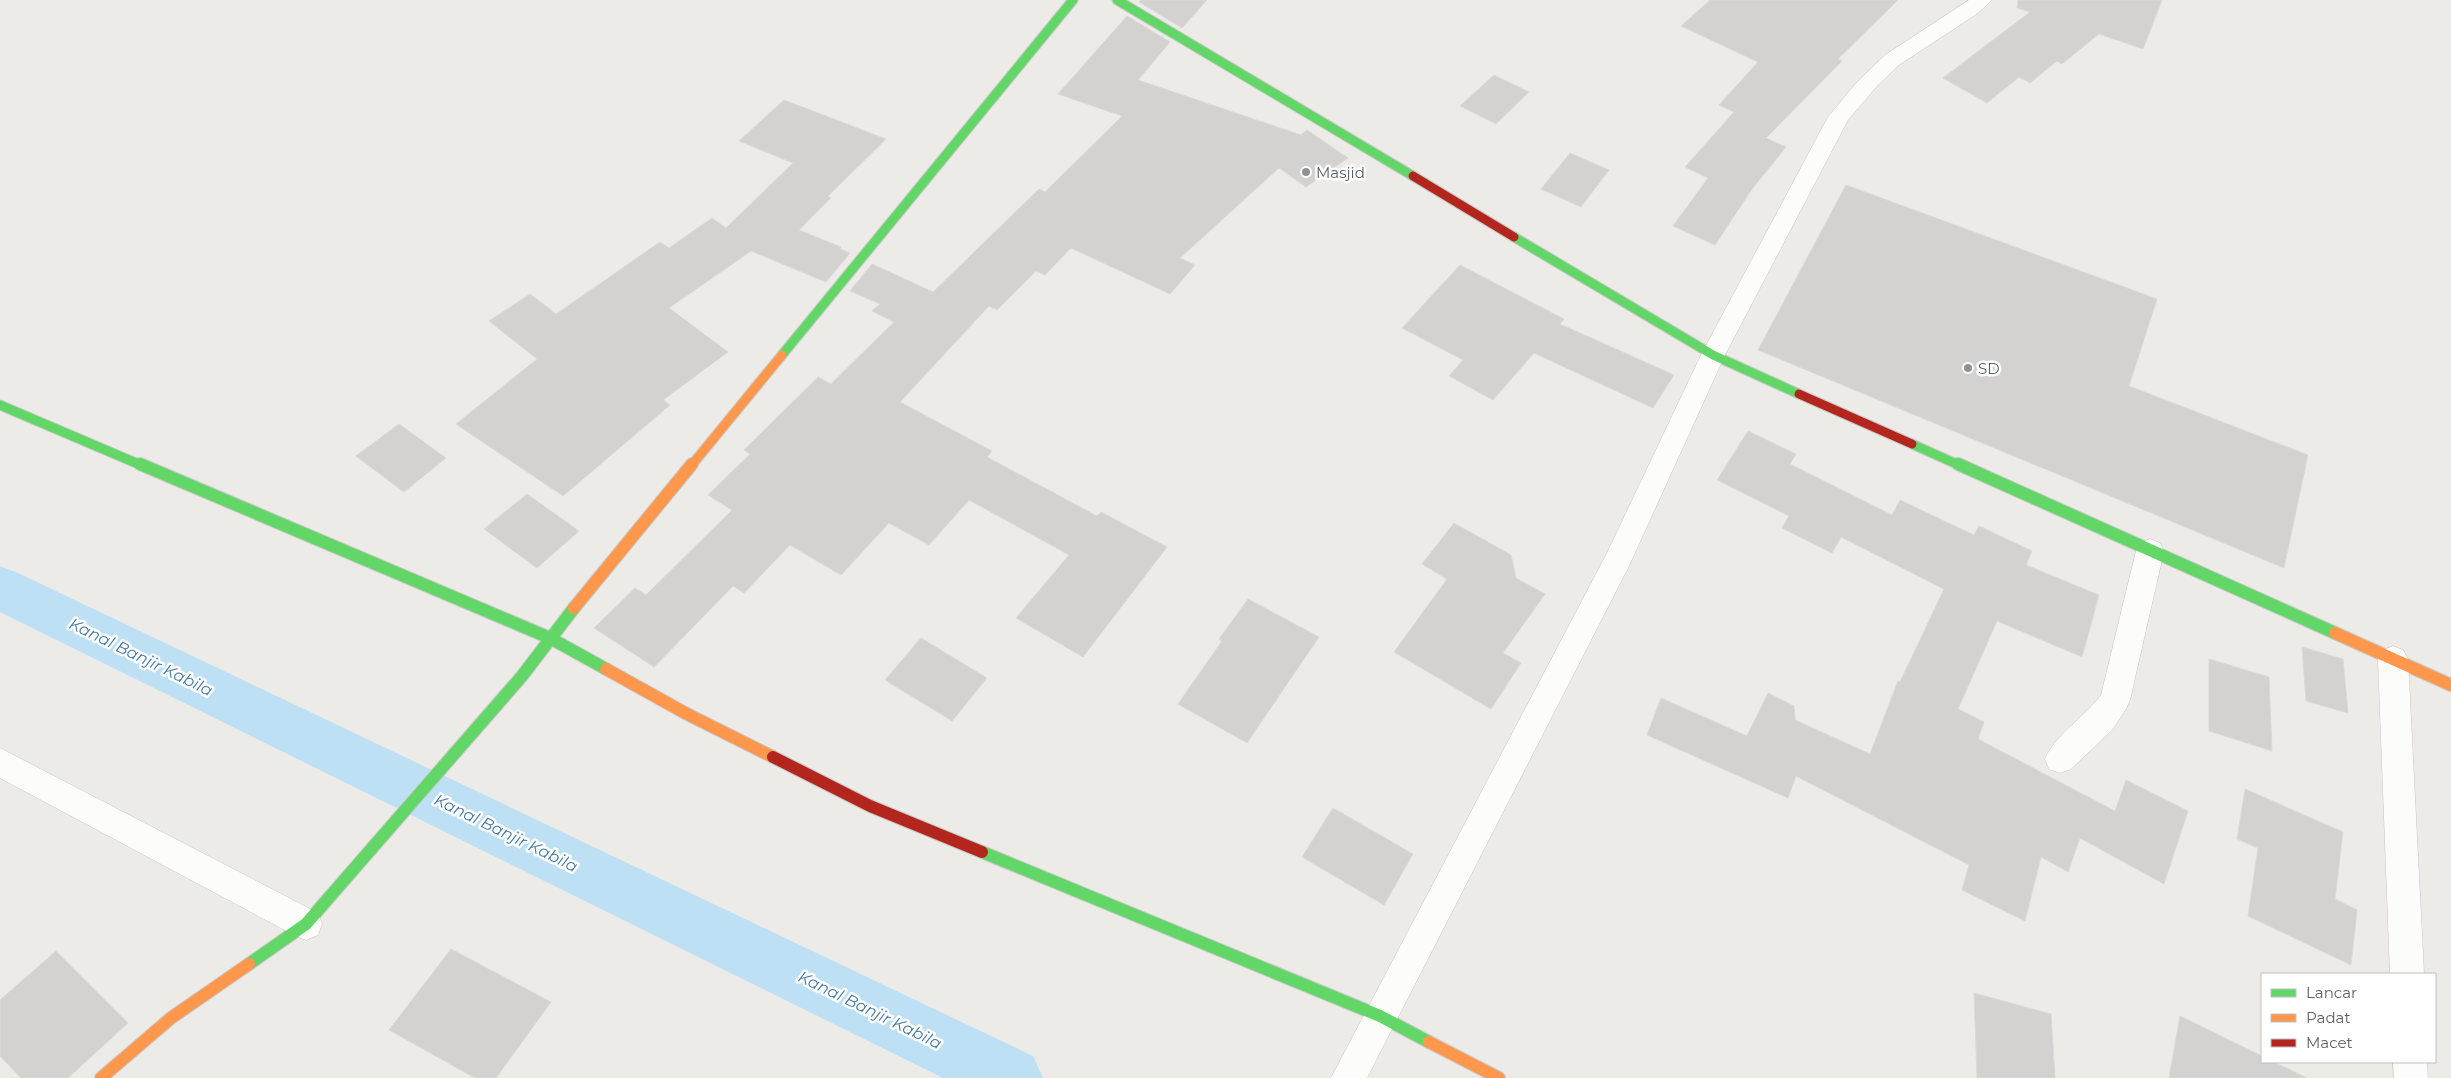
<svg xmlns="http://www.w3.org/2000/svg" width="2451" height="1078" viewBox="0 0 2451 1078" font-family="Montserrat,sans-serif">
<rect width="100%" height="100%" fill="#ecebe7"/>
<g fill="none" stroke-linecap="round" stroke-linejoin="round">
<polygon fill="#bee0f4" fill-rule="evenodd" points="0,566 18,573 1033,1056 1043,1078 943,1078 0,612"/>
</g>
<g fill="#d3d2d0" stroke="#dbdad6">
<polygon points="1141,0 1207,0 1182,28 1139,2"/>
<polygon points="1710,0 1898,0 1838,59 1842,61 1766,138 1786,147 1752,189 1715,245 1673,226 1708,178 1685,167 1734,112 1719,105 1758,62 1681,26"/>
<polygon points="2018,0 2162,0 2143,49 2099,34 2062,64 2057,61 2030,83 2019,77 1987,103 1943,78 2030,12 2017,8"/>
<polygon points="1127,16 1170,42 1138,80 1301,135 1307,130 1348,158 1306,187 1279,168 1180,258 1195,265 1170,294 1071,248 1045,275 1036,271 997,310 989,306 900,402 992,451 987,457 1097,516 1101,512 1167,547 1083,657 1016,618 1069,555 969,500 929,545 889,523 841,575 790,545 744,593 733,586 654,667 594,628 635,588 646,595 732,510 708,495 750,454 744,450 818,377 831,384 894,322 872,311 880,304 850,291 872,264 933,292 1039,189 1045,192 1122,116 1058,94"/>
<polygon points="1494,75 1529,92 1496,124 1460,106"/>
<polygon points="784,100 886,139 828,196 831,198 799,230 841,247 840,249 850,253 826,282 751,251 669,308 728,352 663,400 670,405 563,496 456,424 537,359 489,321 530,294 556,314 660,242 669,248 712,218 726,228 793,163 739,141"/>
<polygon points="1570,153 1609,170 1581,207 1541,189"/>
<polygon points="1846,185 2157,299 2129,386 2308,455 2284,568 1758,350"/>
<polygon points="1460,265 1564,319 1560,324 1674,375 1653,408 1534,353 1493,400 1449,376 1463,360 1402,328"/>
<polygon points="399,424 446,458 404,492 356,456"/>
<polygon points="1748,431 1796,454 1790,464 1892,515 1900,500 1974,535 1979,526 2032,551 2026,565 2099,595 2082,657 1997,621 1958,709 1984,722 1978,739 2115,811 2126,780 2188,811 2164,884 2080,838 2068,872 2041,857 2025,921 1962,890 1969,865 1796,776 1788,798 1647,735 1661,698 1747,736 1768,693 1794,706 1795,720 1870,754 1898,681 1900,682 1944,589 1841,537 1832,553 1782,528 1789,516 1717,480"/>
<polygon points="527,494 579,531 537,568 484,529"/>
<polygon points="1454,523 1511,555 1516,578 1545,594 1503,653 1521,663 1491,709 1394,652 1447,579 1422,564"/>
<polygon points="1248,599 1319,637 1247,743 1178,704 1222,641 1219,639"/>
<polygon points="921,638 987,678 952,721 885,680"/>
<polygon points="2302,647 2343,659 2348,713 2306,701"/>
<polygon points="2209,659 2269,677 2272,751 2209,731"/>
<polygon points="2245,789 2343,832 2335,899 2357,910 2351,965 2248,916 2258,848 2237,839"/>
<polygon points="1333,808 1413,854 1384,905 1302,857"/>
<polygon points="451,949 551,1002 496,1078 475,1078 389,1030"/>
<polygon points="56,951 128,1023 68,1078 21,1078 0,1056 0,1000"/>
<polygon points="1974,993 2051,1014 2055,1078 1977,1078"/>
<polygon points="2180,1016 2262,1056 2262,1062 2274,1062 2307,1078 2169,1078"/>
</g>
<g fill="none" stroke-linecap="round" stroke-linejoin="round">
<g stroke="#c6c7c7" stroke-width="1">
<g id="street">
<polygon points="1969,0 1992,0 1978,13 1899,65 1878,85 1848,120 1725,355 1629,566 1367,1078 1331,1078 1607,553 1701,355 1828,117 1857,82 1885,55"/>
<path d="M2150 539 2160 543 2164 551 2130 700 2126 709 2112 730 2071 769 2060 773 2049 769 2045 759C2055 735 2085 717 2101 695L2136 551 2140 543Z"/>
<polygon points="2393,646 2403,650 2408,659 2424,974 2390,974 2378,659 2383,650"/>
<polygon points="0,748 318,913 322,924 318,935 306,940 294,935 0,778"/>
<polygon points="2393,1062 2427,1062 2428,1078 2394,1078"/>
</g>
</g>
<g stroke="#c9c9c8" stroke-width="11">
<g id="fast-far1">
<polyline points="1117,0 1413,176"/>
<polyline points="1514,237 1713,355 1799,394"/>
<polyline points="782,355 1073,0"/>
<polyline points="0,405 143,466"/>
<polyline points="1912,444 1961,466"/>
</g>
</g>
<g stroke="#c9c9c8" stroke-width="14">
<g id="fast">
<polyline points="140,464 550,638 606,669"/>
<polyline points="1958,464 2335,633"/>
<polyline points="982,852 1380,1016 1429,1042"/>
<polyline points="249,964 306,924 522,676 574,608"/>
</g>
</g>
<g stroke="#c9c9c8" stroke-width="11">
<polyline id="slow-far1" points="691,466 782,355"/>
</g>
<g stroke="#c9c9c8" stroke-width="14">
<g id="slow">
<polyline points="574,608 692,464"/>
<polyline points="2335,633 2451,685"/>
<polyline points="606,669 687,714 773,757"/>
<polyline points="1429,1042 1499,1078"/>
<polyline points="101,1078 171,1018 249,964"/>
</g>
</g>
<g stroke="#c9c9c8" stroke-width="11">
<g id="jam-far1">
<polyline points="1413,176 1514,237"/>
<polyline points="1799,394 1912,444"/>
</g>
</g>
<g stroke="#c9c9c8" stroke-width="14">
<polyline id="jam" points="773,757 870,806 982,852"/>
</g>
<use href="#street" fill="#fcfcfb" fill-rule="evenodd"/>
<use href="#fast-far1" stroke="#63d668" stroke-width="9"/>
<use href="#fast" stroke="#63d668" stroke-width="12"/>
<use href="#slow-far1" stroke="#ff974d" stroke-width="9"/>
<use href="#slow" stroke="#ff974d" stroke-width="12"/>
<use href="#jam-far1" stroke="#b3261e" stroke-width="9"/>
<use href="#jam" stroke="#b3261e" stroke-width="12"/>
</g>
<g fill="#8f9192" stroke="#fff" stroke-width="2">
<circle cx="1306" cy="172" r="5"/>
<circle cx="1968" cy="368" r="5"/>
</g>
<g text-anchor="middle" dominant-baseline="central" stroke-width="5" stroke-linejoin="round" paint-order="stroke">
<g font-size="15" fill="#5d6164" stroke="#fff" text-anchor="start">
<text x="1316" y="172">Masjid</text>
<text x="1978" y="368">SD</text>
</g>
<g font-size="16" font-style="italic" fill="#4578a2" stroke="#fff">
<text transform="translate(141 657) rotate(26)">Kanal Banjir Kabila</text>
<text transform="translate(506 833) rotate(26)">Kanal Banjir Kabila</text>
<text transform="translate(870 1010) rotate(26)">Kanal Banjir Kabila</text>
</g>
</g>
<rect x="2261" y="973" width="175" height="90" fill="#ffffff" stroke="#bec0c1"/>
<rect x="2271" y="989" width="25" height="8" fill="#63d668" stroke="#bec0c1"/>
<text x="2306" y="998" font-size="15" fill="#5d6164">Lancar</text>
<rect x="2271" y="1014" width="25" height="8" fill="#ff974d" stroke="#bec0c1"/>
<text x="2306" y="1023" font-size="15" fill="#5d6164">Padat</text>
<rect x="2271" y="1039" width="25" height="8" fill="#b3261e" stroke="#bec0c1"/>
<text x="2306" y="1048" font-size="15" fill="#5d6164">Macet</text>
</svg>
